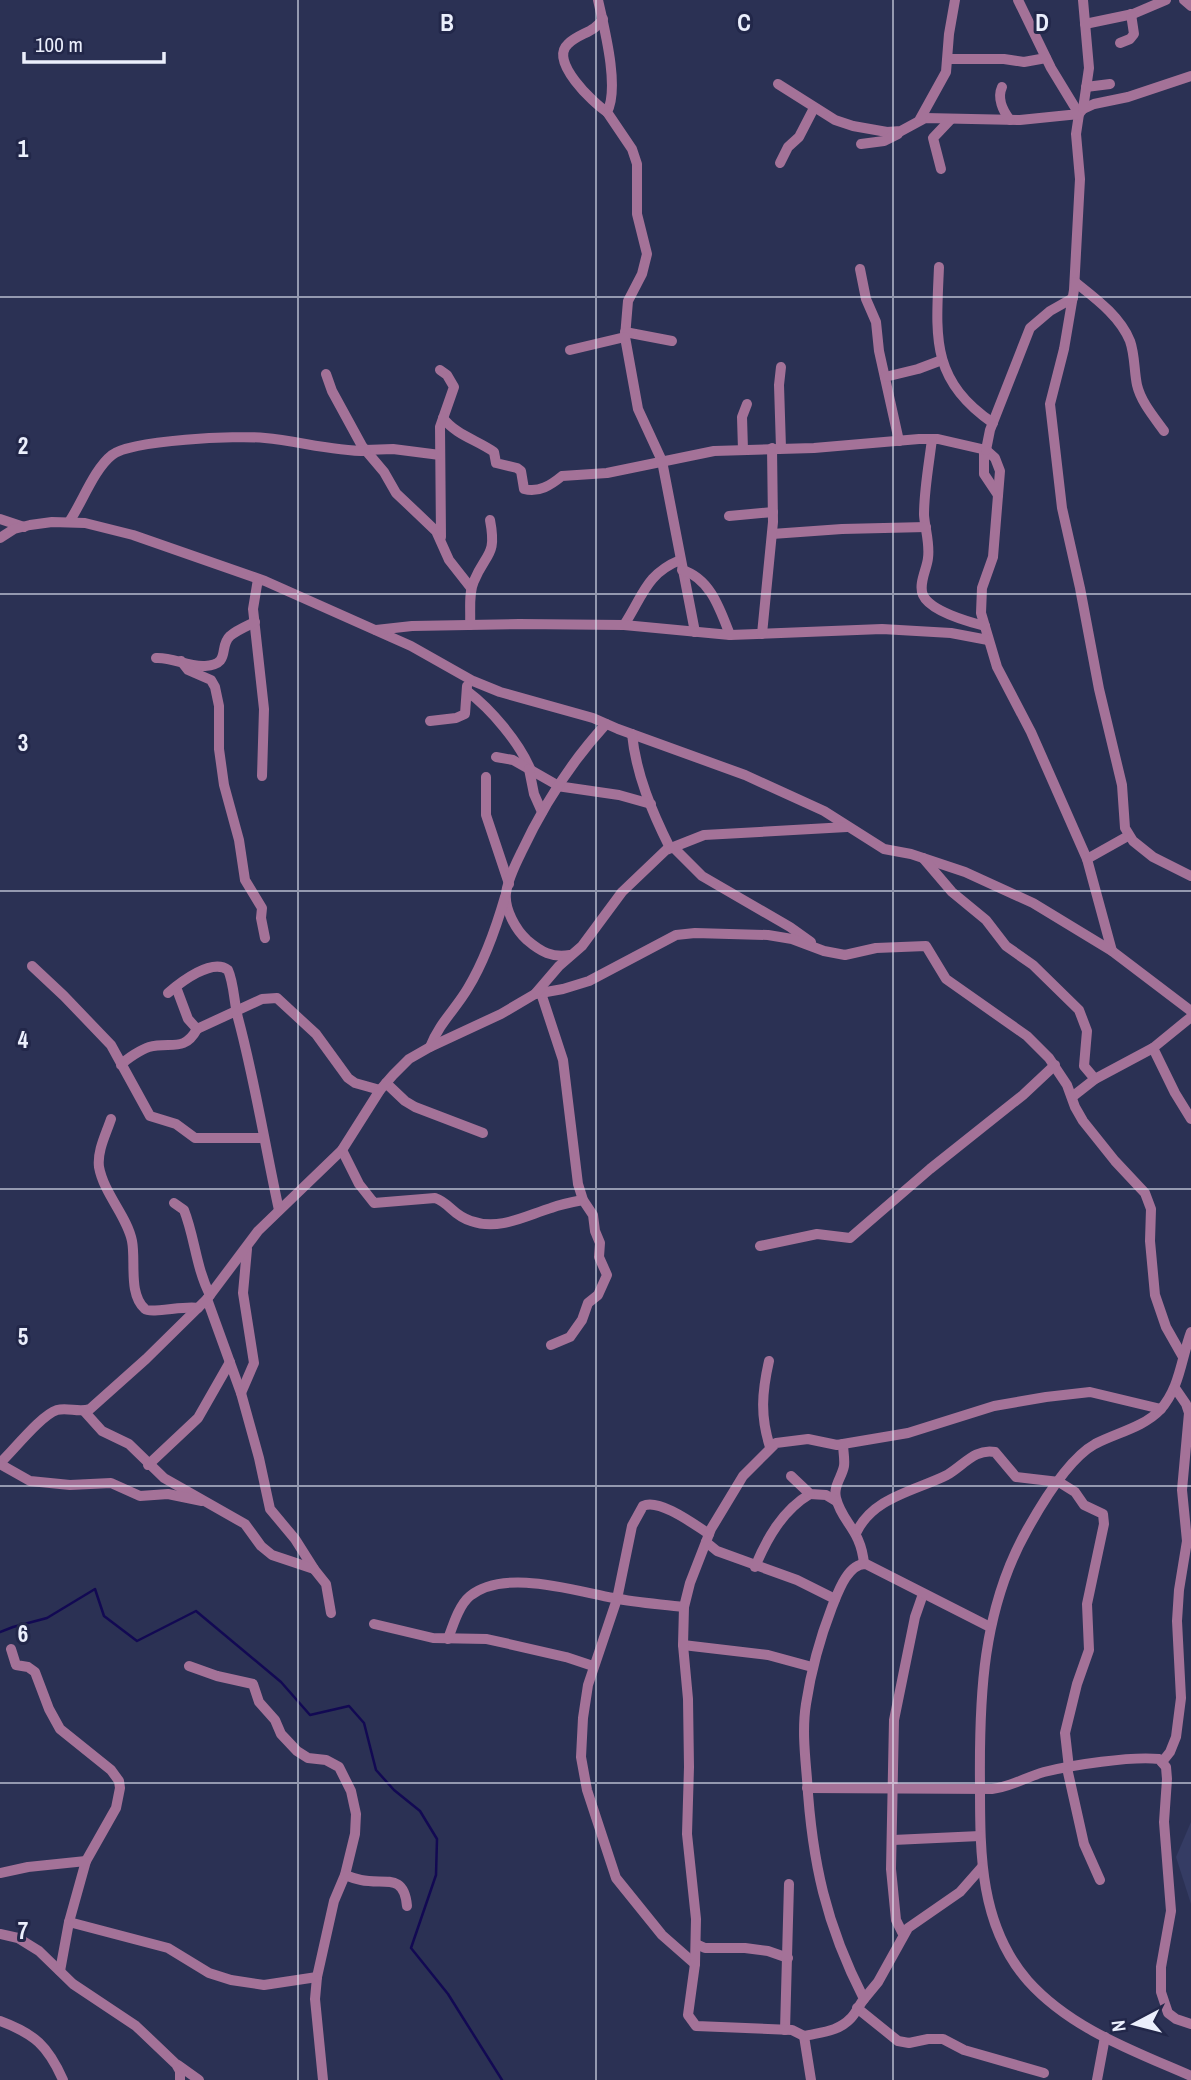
<svg xmlns="http://www.w3.org/2000/svg" width="1191" height="2080" viewBox="0 0 1191 2080" font-family="'Archivo Narrow',sans-serif">
<rect width="100%" height="100%" fill="#2b3154"/>
<polygon fill="#353c64" points="1191,1822 1191,1904 1176,1857"/>
<g fill="none" stroke-linecap="round" stroke-linejoin="round">
<polyline stroke="#120953" stroke-width="2.5" points="0,1632 13,1627 47,1618 95,1589 104,1616 137,1641 196,1611 281,1682 310,1715 349,1706 364,1723 376,1770 394,1790 420,1811 437,1839 436,1875 411,1948 448,1994 502,2080"/>
<g stroke="#a47298" stroke-width="10">
<path d="M598 0C604 27 620 88 607 112L632 149 637 164V214L647 254 642 274 628 301 625 337 638 409 662 461 695 632"/>
<polyline points="1184,0 1191,6"/>
<path d="M603 19C594 33 579 33 568 44 549 61 593 103 607 112"/>
<polyline points="1085,24 1133,14 1166,0"/>
<polyline points="1120,43 1130,39 1134,34 1131,14"/>
<polyline points="948,59 1004,59 1024,62 1046,58"/>
<polyline points="1191,76 1128,97 1094,104 1083,109 1079,114 1076,134 1080,179 1074,290 1064,349 1050,404 1062,508 1080,588 1099,689 1122,785 1125,828 1133,841 1153,857 1191,876"/>
<polyline points="778,84 835,120 853,126 887,132 901,131 925,118 1020,120 1079,114 1051,68 1018,0"/>
<path d="M1002 87C997 98 1003 111 1010 120"/>
<polyline points="1086,87 1110,84"/>
<polyline points="1083,109 1089,68 1083,0"/>
<polyline points="920,119 946,72 949,34 955,0"/>
<polyline points="861,144 884,141 898,134"/>
<polyline points="780,163 788,147 799,137 814,108"/>
<polyline points="941,169 933,138 951,119"/>
<path d="M939 267C936 337 930 380 993 423"/>
<polyline points="860,269 866,299 876,322 879,351 899,441"/>
<path d="M1075 282C1095 298 1120 316 1130 341 1135 355 1134 371 1137 385 1141 402 1154 417 1164 431"/>
<polyline points="625,332 672,341"/>
<polyline points="570,350 625,337"/>
<polyline points="440,370 447,375 454,387 440,427 441,537"/>
<polyline points="326,374 332,391 362,446 384,472 396,493 436,531 449,560 471,588"/>
<polyline points="885,377 918,369 942,360"/>
<path d="M443 418C456 435 477 440 494 452L496 463 517 468 521 471 524 489C539 493 551 485 562 476L607 473 714 451 814 448 919 439H938L986 450 995 458 1000 471 993 557 982 588 981 613 997 667 1031 732 1087 859 1112 951"/>
<path d="M932 439C929 464 924 490 924 515 925 529 930 543 928 558 927 569 918 584 923 595 930 611 969 622 985 626"/>
<polyline points="781,448 779,385 781,367"/>
<polyline points="984,449 984,474 998,495"/>
<polyline points="365,450 393,449 440,455"/>
<polyline points="743,450 742,417 747,404"/>
<polyline points="986,450 990,430 1030,328 1050,311 1073,298"/>
<polyline points="729,516 773,512"/>
<polyline points="0,519 24,527"/>
<path d="M69 522C82 503 94 469 112 455 131 440 238 435 265 438 298 441 332 451 366 451"/>
<polyline points="772,534 842,529 926,527"/>
<polyline points="0,538 14,529 30,525 52,522 85,523 133,535 265,581 411,646 473,681 500,692 593,718 618,729 745,775 824,811 884,849 911,854 965,872 1033,903 1112,951 1191,1011"/>
<path d="M682 570C710 578 720 609 730 635"/>
<polyline points="258,579 253,609 264,709 262,776"/>
<path d="M470 625C471 611 468 594 474 581 486 552 497 557 490 520"/>
<path d="M624 625C643 596 646 574 680 560"/>
<polyline points="376,630 412,626 519,624 624,625 730,635 882,629 951,633 988,640"/>
<polyline points="762,634 773,522 772,448"/>
<path d="M156 658C173 657 187 667 205 666 232 664 218 647 230 636 237 630 247 626 255 622"/>
<polyline points="181,661 188,670 211,680 215,687 219,706 219,749 224,785 239,840 245,880 262,908 261,918 265,938"/>
<path d="M467 691C491 709 520 743 531 771"/>
<polyline points="430,721 456,718 465,714 467,686"/>
<path d="M632 734C636 774 652 812 670 848"/>
<polyline points="496,757 513,760 557,785"/>
<polyline points="529,769 534,794 542,812"/>
<polyline points="486,777 486,815 509,884"/>
<polyline points="557,786 619,795 651,804"/>
<polyline points="673,847 702,876 790,927 811,942"/>
<polyline points="923,858 952,892 986,920 1006,946 1033,965 1079,1010 1087,1031 1084,1066 1095,1079"/>
<polyline points="1087,859 1128,836"/>
<path d="M570 955C552 958 541 952 527 940 516 930 504 909 506 893 508 879 515 865 521 853 543 806 571 762 606 724"/>
<polyline points="32,966 64,996 111,1045 150,1116 176,1124 195,1138 263,1138"/>
<polyline points="176,987 188,1019 197,1029 262,999 277,998 316,1034 348,1078 355,1083 380,1090"/>
<path d="M168 993C181 982 212 958 228 970 234 983 234 1003 238 1018 255 1081 265 1146 279 1210"/>
<polyline points="541,993 563,1060 578,1184 583,1200 593,1215 595,1231 600,1243 599,1257 607,1275 598,1295 588,1303 582,1320 570,1337 551,1345"/>
<polyline points="535,994 563,989 589,981 676,935 695,933 768,935 792,939 824,951 845,955 876,948 926,946 946,979 1027,1036 1049,1058 1067,1085 1075,1107 1083,1121 1115,1161 1145,1193 1151,1209 1150,1241 1155,1295 1166,1327 1183,1357"/>
<path d="M430 1047C440 1022 455 1010 468 988 485 960 496 928 505 897"/>
<polyline points="1153,1048 1175,1093 1191,1119"/>
<path d="M121 1065C126 1059 142 1049 149 1047 170 1041 184 1053 197 1029"/>
<polyline points="386,1083 405,1101 415,1107 483,1133"/>
<polyline points="1072,1097 1095,1079 1153,1048 1191,1017"/>
<path d="M111 1119C106 1134 97 1151 99 1167 104 1194 127 1216 132 1241 136 1261 128 1294 145 1309 151 1314 186 1305 198 1308"/>
<path d="M342 1150 359 1184 374 1203 435 1198C450 1203 452 1215 471 1221 499 1231 525 1216 551 1208 561 1204 572 1202 583 1200"/>
<path d="M174 1203 184 1210C195 1238 196 1268 210 1295"/>
<polyline points="760,1246 817,1234 850,1238 930,1169 1023,1095 1055,1065"/>
<polyline points="207,1299 241,1393 259,1458 270,1509 295,1539 314,1569 326,1584 331,1613"/>
<path d="M1191 1332C1181 1359 1180 1388 1160 1410 1144 1427 1116 1433 1095 1444 1068 1459 1042 1503 1027 1530 982 1610 979 1697 980 1786 980 1855 980 1926 1028 1981 1071 2029 1134 2051 1191 2076"/>
<path d="M769 1361C762 1392 760 1416 770 1447"/>
<polyline points="241,1393 254,1363 243,1293 247,1249"/>
<polyline points="84,1411 102,1431 129,1444 164,1478 245,1524 261,1546 272,1555 314,1569"/>
<path d="M843 1444C843 1451 845 1459 844 1466 842 1477 833 1486 836 1498 842 1523 861 1529 864 1564"/>
<path d="M0 1463C13 1451 41 1415 57 1410 68 1407 79 1413 90 1409L146 1359 207 1299 258 1231 342 1150 380 1090 393 1075 409 1059 430 1047 501 1014 535 994 559 966 582 946 622 892 666 850 704 835 847 827"/>
<polyline points="0,1464 30,1481 70,1485 111,1483 140,1496 168,1494 202,1501"/>
<polyline points="148,1465 198,1418 230,1362"/>
<polyline points="791,1476 810,1494 826,1495 836,1501"/>
<path d="M856 1533C873 1497 915 1491 947 1475 963 1466 975 1448 995 1452L1016 1477 1059 1482 1075 1492 1084 1505 1103 1514 1104 1524 1087 1604 1089 1650 1077 1684 1065 1733 1069 1768"/>
<polyline points="706,1542 717,1551 797,1580 835,1599"/>
<path d="M755 1567C767 1538 783 1510 810 1494"/>
<polyline points="374,1624 433,1638 487,1639 566,1657 593,1666"/>
<path d="M448 1639C453 1625 459 1605 470 1596 504 1568 575 1591 614 1598 637 1603 661 1604 684 1607"/>
<polyline points="683,1645 768,1655 812,1667"/>
<polyline points="11,1649 16,1665 28,1667 35,1672 49,1709 60,1729 111,1770 119,1781 120,1788 116,1808 86,1861 69,1922 60,1971"/>
<polyline points="189,1666 217,1676 253,1684 259,1702 275,1720 281,1734 297,1751 308,1758 326,1760 339,1767 351,1791 356,1814 355,1834 345,1875 334,1901 317,1977 315,1999 323,2080"/>
<polyline points="1162,1762 1170,1752 1176,1737 1181,1698 1177,1621 1179,1590 1187,1541 1182,1490 1189,1413 1186,1404 1175,1388"/>
<polyline points="1067,1768 1084,1844 1100,1880"/>
<path d="M807 1788 992 1789C1011 1787 1026 1777 1044 1772 1072 1765 1131 1756 1159 1759L1166 1767 1167 1779 1164 1822 1171 1911 1161 1967V1992L1168 2013 1176 2019 1191 2024"/>
<polyline points="893,1840 980,1836"/>
<polyline points="0,1873 28,1867 86,1861"/>
<path d="M345 1875C350 1877 356 1879 361 1880 384 1885 404 1872 407 1906"/>
<polyline points="69,1922 168,1948 209,1973 231,1980 264,1985 317,1977"/>
<polyline points="0,1934 18,1938 39,1951 73,1984 136,2026 176,2064 180,2071 180,2080"/>
<polyline points="903,1934 896,1920 891,1869 894,1720 915,1617 923,1594"/>
<polyline points="696,1944 705,1948 745,1948 768,1951 788,1958"/>
<path d="M695 1964 662 1935 616 1878 587 1790 581 1757 583 1718 588 1685 617 1599 632 1526 643 1506C659 1498 695 1525 709 1534"/>
<polyline points="864,1999 878,1982 908,1928 960,1892 982,1867"/>
<polyline points="857,2008 898,2041 909,2043 928,2039 943,2039 964,2050 1044,2073"/>
<path d="M0 2021C35 2034 48 2046 63 2080"/>
<polyline points="785,2030 789,1884"/>
<polyline points="804,2036 792,2030 696,2026 688,2015 695,1964 696,1919 687,1834 689,1767 688,1699 683,1645 684,1607 690,1583 711,1529 743,1476 776,1443 808,1439 837,1445 908,1433 994,1406 1046,1397 1090,1392 1161,1409"/>
<polyline points="178,2065 199,2080"/>
<path d="M811 2080 804 2036C821 2032 838 2032 851 2018 856 2013 859 2005 864 1999 826 1925 812 1862 807 1779 805 1755 802 1729 806 1704 811 1671 820 1638 832 1607 838 1592 848 1563 866 1564L990 1627"/>
<polyline points="1097,2080 1105,2037"/>
</g>
</g>
<path fill="none" stroke="#ebeffc" stroke-width="2" stroke-opacity="0.55" d="M298 0V2080M596 0V2080M893 0V2080M0 297H1191M0 594H1191M0 891H1191M0 1189H1191M0 1486H1191M0 1783H1191"/>
<g font-size="23" text-anchor="middle" font-weight="bold" fill="#ebeffc" stroke="#222749" stroke-width="6" stroke-linejoin="round" paint-order="stroke">
<text x="447" y="31">B</text>
<text x="744" y="31">C</text>
<text x="1042" y="31">D</text>
<text x="23" y="157">1</text>
<text x="23" y="454">2</text>
<text x="23" y="751">3</text>
<text x="23" y="1048">4</text>
<text x="23" y="1345">5</text>
<text x="23" y="1642">6</text>
<text x="23" y="1939">7</text>
</g>
<g transform="translate(1135 2024) rotate(263)" stroke="#222749" stroke-width="5" paint-order="stroke">
<path d="M0-5L12 26L0 18L-12 26Z" fill="#ebeffc"/>
<text y="-10" font-size="19" font-weight="bold" text-anchor="middle" fill="#ebeffc">N</text>
</g>
<path d="M24 52v10h140v-10" fill="none" stroke="#ebeffc" stroke-width="3.5"/>
<text x="35" y="52" font-size="21" fill="#ebeffc" stroke="#222749" stroke-width="5" paint-order="stroke">100 m</text>
</svg>
